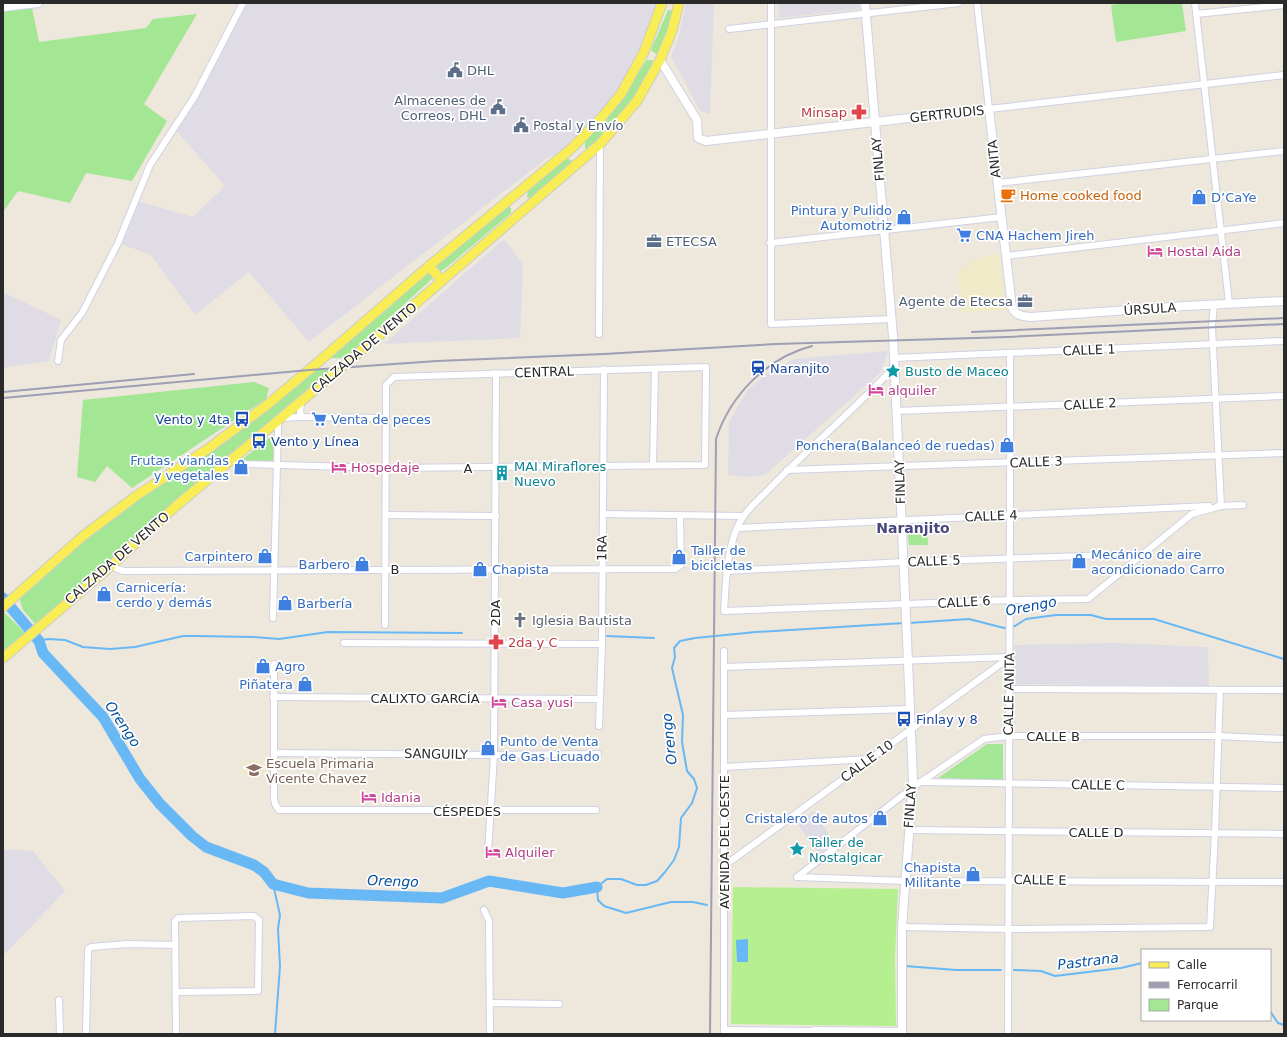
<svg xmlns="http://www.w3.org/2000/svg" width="1287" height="1037" viewBox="0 0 1287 1037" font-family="'DejaVu Sans',sans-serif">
<rect width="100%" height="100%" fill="#ede8db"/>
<g fill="#e0dce5">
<polygon points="243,3 662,3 632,75 572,148 547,158 309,342 249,272 195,315 151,255 118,243 134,200 193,217 225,186 174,128"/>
<polygon points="686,3 714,3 710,114 700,111 671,56 678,39"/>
<polygon points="779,3 859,3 859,9 779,18"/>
<polygon points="504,239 523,265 520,338 384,344"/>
<polygon points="3,292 61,320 49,361 3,368"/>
<polygon points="888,351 881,372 765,475 747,477 728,475 729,422 747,391 766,374 793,359"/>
<polygon points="1114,643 1208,647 1209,686 1013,684 1014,645"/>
<polygon points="814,811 834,842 818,854 797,823"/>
<polygon points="3,849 33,851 65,891 3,956"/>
</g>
<g fill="#f0eac9">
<polygon points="999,253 1006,310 961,312 958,272 975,259"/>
<polygon points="245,761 261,761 261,765 266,765 266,774 242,774 242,765 245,765"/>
</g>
<g fill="#a3e794">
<polygon points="1123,3 1182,3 1186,31 1116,42 1111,5"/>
<polygon points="32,8 39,42 146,28 153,19 197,14 144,104 167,121 132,181 86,173 70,203 18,191 3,212 3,11"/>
<polygon points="668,10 674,11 674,14 659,53 656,54 651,50"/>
<polygon points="647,60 652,60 654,65 629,108 590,149 585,148 585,141 619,102"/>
<polygon points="567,158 571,160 571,166 533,199 527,197 528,191"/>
<polygon points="509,206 511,208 511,213 447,267 439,272 436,269 438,264"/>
<polygon points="428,272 434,276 433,278 345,358 330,358"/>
<polygon points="341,367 38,627 23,610 18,594 83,536 309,370"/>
<polygon points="254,382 269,388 266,399 132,488 107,466 95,482 77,477 83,400"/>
<polygon points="275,433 273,463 245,462 244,458"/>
<polygon points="907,525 927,525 928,545 909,545"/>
<polygon points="3,611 28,636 3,658"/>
<polygon points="987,744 1003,744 1003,781 938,778"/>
</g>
<polygon fill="#b6ef8f" points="733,887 898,889 895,957 896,1026 731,1024"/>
<polygon fill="#68b8f5" points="748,939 748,962 737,962 736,940"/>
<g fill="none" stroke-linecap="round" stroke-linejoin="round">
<g stroke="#68b8f5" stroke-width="2">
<polyline points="909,623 969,619 1004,628 1015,626 1026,619 1056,615 1091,615 1106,619 1154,619 1284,659"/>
<polyline points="607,636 654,638"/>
<polyline points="39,641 48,639 65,640 83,647 110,649 135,647 183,636 197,636 253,637 279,639 328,632 462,633"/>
<polyline points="273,884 280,915 278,929 280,966 275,1034"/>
<polyline points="707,905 693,902 671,902 626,913 604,906 598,900 597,887 607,879 621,879 637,885 646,885 657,881 665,872 674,860 679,847 681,818 692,803 697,788 694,779 687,771 682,742 683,715 672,668 675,657 674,648 680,641 695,638 756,632 904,623"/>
<polyline points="905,966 956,970 1001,970"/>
<polyline points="1014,970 1041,971 1055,976 1121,968 1142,963"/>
<polyline points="1270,1011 1278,1023 1284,1025"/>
</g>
<polyline stroke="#68b8f5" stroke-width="11" points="3,598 39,641 43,653 103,717 140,779 160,804 192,836 206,847 254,865 264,872 273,884 308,893 442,898 489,881 563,893 597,887"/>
<g stroke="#d0d1e4" stroke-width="8">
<g id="street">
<polyline points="771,3 771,324 892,319"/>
<polyline points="977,3 989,109 1284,75"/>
<polyline points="1195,3 1229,303"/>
<polyline points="1196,14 1284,5"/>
<polyline points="729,29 959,3"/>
<polyline points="997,183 1284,151"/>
<polyline points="770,243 1002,217"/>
<polyline points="1006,256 1284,223"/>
<polyline points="1214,304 1212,327 1221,506"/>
<polyline points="599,334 600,144"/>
<polyline points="894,358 1284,341"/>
<polyline points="58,361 61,340 82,313 118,243 150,165 195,96 243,3"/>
<path d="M894 367C856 408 812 445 772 486 760 499 744 511 737 528 726 554 726 583 724 611L1010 600 1088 599 1192 514 1221 506"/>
<polyline points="301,401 300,413 303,417 385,418"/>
<polyline points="897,411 1284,396"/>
<polyline points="233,458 237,463 244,464 386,468 705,465 706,367 394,377 386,385 385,625"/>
<polyline points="653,465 655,369"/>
<polyline points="787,470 1284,453"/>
<polyline points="1218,506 1243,505"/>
<polyline points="603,514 743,516"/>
<polyline points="386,515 496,516"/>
<polyline points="737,528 1209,506"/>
<polyline points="112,565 117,569 124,571 675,569 681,565 680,516"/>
<polyline points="727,571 904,562 1141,554"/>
<polyline points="273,618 278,425 280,418 303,417"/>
<polyline points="344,643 602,644"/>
<polyline points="274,664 274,798 275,804 279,810 596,810"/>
<polyline points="724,667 1010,657"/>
<polyline points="1009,689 1284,690"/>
<polyline points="273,697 600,699"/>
<polyline points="724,715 910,709"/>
<polyline points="599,726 602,644 604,369"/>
<polyline points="274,753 494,755 598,754"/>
<polyline points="724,767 869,759"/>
<polyline points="920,782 1284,788"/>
<polyline points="909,830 1284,834"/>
<polyline points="488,853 494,755 496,373"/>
<polyline points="724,866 1010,657"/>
<polyline points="797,877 912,788 984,739 1008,736 1217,736 1284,739"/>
<polyline points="797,877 905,881 1284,882"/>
<polyline points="484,910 489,921 490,1034"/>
<polyline points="902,927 1008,929 1210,927 1215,833 1220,690"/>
<path d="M176 992 258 991 259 920 254 916 178 918 175 921C175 959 176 996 176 1034"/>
<polyline points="59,1000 60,1034"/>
<polyline points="490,1003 559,1004"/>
<polyline points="724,1030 815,1031"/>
<polyline points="86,1034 88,949 91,947 127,944 175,945"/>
<polyline points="724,1034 724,651"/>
<path d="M1008 1034C1008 807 1011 580 1010 353"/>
</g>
</g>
<g stroke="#d0d1e4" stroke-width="10">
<g id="secondary">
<polyline points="865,3 893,336 907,639 913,781 902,927 902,1034"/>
<polyline points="3,7 38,3"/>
<path d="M660 60 697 120 698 138 706 141 989 109 1012 307C1015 316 1023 316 1031 317L1185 306 1284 301"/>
<polyline points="815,1034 815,1031 902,1032"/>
</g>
</g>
<g stroke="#ccc" stroke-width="11">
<g id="primary">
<polyline points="429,266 442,281"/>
<polyline points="3,607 83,536 136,496 209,448 267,405 316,364 429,266 572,148 602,117 621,94 644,52 662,3"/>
<polyline points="3,658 112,565 176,506 348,362 600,144 637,101 660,60 672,31 679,3"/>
</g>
</g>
<use href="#street" stroke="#fff" stroke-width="6"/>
<use href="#secondary" stroke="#fff" stroke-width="8"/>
<use href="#primary" stroke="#f8ed55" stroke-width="9"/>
<g stroke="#9e9eb5" stroke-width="2">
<polyline points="972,332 1284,318"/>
<polyline points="3,392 194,374"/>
<polyline points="3,398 309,370 437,361 604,354 776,344 1008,337 1284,324"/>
<path d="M710 1034 716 439C730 396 766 358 812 346"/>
</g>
</g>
<defs>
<g id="civic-bare" transform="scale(1.2)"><path d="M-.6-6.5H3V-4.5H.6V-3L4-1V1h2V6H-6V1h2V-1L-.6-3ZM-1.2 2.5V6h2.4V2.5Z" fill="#5c6f8a" stroke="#fff" stroke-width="2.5" paint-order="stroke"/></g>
<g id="pharmacy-bare" transform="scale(1.2)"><path d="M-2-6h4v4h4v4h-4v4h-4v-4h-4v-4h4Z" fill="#e0444e" stroke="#fff" stroke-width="2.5" paint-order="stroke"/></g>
<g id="cafe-bare" transform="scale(1.2)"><path d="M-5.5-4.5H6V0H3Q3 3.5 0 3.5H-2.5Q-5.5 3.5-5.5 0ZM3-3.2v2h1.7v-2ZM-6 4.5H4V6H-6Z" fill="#e8710a" stroke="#fff" stroke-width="2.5" paint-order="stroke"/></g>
<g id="shop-bare" transform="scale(1.2)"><path d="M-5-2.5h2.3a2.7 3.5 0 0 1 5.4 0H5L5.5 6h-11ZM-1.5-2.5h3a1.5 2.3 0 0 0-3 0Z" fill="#3f7fe0" stroke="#fff" stroke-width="2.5" paint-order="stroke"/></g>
<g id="supermarket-bare" transform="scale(1.2)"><path d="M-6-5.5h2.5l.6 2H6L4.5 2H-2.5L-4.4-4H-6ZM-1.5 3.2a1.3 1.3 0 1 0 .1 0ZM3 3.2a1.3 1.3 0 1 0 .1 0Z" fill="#3f7fe0" stroke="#fff" stroke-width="2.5" paint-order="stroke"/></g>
<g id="office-bare" transform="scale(1.2)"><path d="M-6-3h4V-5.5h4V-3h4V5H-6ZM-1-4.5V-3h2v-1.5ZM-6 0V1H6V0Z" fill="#5c6f8a" stroke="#fff" stroke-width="2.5" paint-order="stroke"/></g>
<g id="hotel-bare" transform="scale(1.2)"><path d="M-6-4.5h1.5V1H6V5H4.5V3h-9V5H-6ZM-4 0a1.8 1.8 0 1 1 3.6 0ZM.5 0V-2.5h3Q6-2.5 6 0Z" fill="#d1479c" stroke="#fff" stroke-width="2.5" paint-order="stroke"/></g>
<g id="station-bare" transform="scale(1.2)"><path d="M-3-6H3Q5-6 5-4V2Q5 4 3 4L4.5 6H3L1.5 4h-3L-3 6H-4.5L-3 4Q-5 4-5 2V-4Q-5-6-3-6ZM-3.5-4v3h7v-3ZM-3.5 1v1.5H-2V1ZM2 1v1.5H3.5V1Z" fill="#1a4fb4" stroke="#fff" stroke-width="2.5" paint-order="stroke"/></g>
<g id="sight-bare" transform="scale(1.2)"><path d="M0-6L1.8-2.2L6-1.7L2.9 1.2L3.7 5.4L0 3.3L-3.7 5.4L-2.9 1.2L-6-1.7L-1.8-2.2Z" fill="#0f9aa8" stroke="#fff" stroke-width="2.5" paint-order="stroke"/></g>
<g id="bus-bare" transform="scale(1.2)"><path d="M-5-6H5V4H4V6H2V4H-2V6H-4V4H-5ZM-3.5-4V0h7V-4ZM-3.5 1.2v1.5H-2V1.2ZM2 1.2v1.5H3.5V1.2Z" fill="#1a4fb4" stroke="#fff" stroke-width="2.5" paint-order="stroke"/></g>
<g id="building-bare" transform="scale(1.2)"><path d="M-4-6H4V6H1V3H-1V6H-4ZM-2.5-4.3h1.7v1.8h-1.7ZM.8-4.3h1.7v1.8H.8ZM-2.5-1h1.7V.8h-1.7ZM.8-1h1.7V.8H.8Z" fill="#0f9aa8" stroke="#fff" stroke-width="2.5" paint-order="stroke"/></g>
<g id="church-bare" transform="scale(1.2)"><path d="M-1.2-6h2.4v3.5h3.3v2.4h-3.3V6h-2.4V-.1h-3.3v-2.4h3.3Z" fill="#6b7280" stroke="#fff" stroke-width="2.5" paint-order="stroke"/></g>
<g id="school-bare" transform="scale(1.2)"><path d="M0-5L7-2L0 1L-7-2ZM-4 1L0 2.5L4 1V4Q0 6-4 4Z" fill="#8d6e63" stroke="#fff" stroke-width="2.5" paint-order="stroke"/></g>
</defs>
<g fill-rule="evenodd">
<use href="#civic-bare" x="455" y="70"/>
<use href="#civic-bare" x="498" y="107"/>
<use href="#pharmacy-bare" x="859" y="112"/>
<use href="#civic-bare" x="521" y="125"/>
<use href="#cafe-bare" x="1008" y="195"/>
<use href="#shop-bare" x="1199" y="197"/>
<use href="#shop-bare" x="904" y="217"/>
<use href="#supermarket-bare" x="964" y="235"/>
<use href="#office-bare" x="654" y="241"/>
<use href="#hotel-bare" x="1155" y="251"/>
<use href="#office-bare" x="1025" y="301"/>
<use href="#station-bare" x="758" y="368"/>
<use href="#sight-bare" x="893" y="371"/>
<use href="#hotel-bare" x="876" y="390"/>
<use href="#bus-bare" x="242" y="419"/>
<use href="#supermarket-bare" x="319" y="419"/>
<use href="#bus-bare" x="259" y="441"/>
<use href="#shop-bare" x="1007" y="445"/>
<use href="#shop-bare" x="241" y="467"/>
<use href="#hotel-bare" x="339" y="467"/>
<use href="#building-bare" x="502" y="473"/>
<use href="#shop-bare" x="265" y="556"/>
<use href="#shop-bare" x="679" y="557"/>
<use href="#shop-bare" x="1079" y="561"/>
<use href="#shop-bare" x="362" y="564"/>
<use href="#shop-bare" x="480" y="569"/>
<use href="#shop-bare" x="104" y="594"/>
<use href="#shop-bare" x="285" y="603"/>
<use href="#church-bare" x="520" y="620"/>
<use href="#pharmacy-bare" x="496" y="642"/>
<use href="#shop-bare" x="263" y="666"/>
<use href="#shop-bare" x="305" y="684"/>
<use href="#hotel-bare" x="499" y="702"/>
<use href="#bus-bare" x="904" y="719"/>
<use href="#shop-bare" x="488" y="748"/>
<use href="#school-bare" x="254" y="770"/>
<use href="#hotel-bare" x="369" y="797"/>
<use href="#shop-bare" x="880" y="818"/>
<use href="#sight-bare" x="797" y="849"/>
<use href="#hotel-bare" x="493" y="852"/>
<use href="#shop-bare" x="973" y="874"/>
</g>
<g text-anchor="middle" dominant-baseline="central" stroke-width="3.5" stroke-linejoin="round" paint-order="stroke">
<g font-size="13" fill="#4e5e75" stroke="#fff" text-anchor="start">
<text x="467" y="70">DHL</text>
<text x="486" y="100" text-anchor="end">Almacenes de<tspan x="486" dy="15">Correos, DHL</tspan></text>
<text x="533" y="125">Postal y Envío</text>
<text x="666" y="241">ETECSA</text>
<text x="1013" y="301" text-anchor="end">Agente de Etecsa</text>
</g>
<g font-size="13" fill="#be3a42" stroke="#fff" text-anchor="end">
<text x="847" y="112">Minsap</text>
<text x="508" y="642" text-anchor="start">2da y C</text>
</g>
<g font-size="13" fill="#2a2a2a" stroke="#fff">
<text transform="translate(947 114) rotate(-6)">GERTRUDIS</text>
<text transform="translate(878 159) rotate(-95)">FINLAY</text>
<text transform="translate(994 159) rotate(-96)">ANITA</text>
<text transform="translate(1150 309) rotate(-4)">ÚRSULA</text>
<text transform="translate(364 348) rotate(-40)">CALZADA DE VENTO</text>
<text transform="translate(1089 350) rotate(-2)">CALLE 1</text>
<text transform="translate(544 372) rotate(-2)">CENTRAL</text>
<text transform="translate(1090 404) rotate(-3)">CALLE 2</text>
<text transform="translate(1036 462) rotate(-2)">CALLE 3</text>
<text x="468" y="468">A</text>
<text transform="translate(900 482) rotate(-92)">FINLAY</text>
<text transform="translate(991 516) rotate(-2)">CALLE 4</text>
<text transform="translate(602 548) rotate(-89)">1RA</text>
<text transform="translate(117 558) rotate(-41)">CALZADA DE VENTO</text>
<text transform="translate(934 561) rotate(-2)">CALLE 5</text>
<text x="395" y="569">B</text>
<text transform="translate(964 602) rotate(-3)">CALLE 6</text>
<text transform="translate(495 613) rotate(-90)">2DA</text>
<text transform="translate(1009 694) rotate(-89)">CALLE ANITA</text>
<text x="425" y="698">CALIXTO GARCÍA</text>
<text x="1053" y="736">CALLE B</text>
<text transform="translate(436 754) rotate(1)">SANGUILY</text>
<text transform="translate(867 761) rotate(-36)">CALLE 10</text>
<text transform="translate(1098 785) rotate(1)">CALLE C</text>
<text transform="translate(910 806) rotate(-86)">FINLAY</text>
<text x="467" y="811">CÉSPEDES</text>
<text x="1096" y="832">CALLE D</text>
<text transform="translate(724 842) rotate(-90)">AVENIDA DEL OESTE</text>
<text transform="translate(1040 880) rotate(1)">CALLE E</text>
</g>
<g font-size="13" fill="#c56008" stroke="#fff" text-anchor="start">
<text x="1020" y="195">Home cooked food</text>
</g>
<g font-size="13" fill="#366cbe" stroke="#fff" text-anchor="start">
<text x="1211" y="197">D’CaYe</text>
<text x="892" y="210" text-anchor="end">Pintura y Pulido<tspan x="892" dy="15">Automotriz</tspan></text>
<text x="976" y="235">CNA Hachem Jireh</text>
<text x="331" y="419">Venta de peces</text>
<text x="995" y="445" text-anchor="end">Ponchera(Balanceó de ruedas)</text>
<text x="229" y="460" text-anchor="end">Frutas, viandas<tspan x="229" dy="15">y vegetales</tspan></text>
<text x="691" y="550">Taller de<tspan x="691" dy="15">bicicletas</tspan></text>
<text x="1091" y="554">Mecánico de aire<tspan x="1091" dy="15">acondicionado Carro</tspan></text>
<text x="253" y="556" text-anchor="end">Carpintero</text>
<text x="350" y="564" text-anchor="end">Barbero</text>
<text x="492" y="569">Chapista</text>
<text x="116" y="587">Carnicería:<tspan x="116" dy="15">cerdo y demás</tspan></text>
<text x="297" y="603">Barbería</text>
<text x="275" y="666">Agro</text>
<text x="293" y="684" text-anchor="end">Piñatera</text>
<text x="500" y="741">Punto de Venta<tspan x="500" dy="15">de Gas Licuado</tspan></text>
<text x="868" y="818" text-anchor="end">Cristalero de autos</text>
<text x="961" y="867" text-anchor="end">Chapista<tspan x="961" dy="15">Militante</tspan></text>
</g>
<g font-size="13" fill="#b23c85" stroke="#fff" text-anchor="start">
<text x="1167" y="251">Hostal Aida</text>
<text x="888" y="390">alquiler</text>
<text x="351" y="467">Hospedaje</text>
<text x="511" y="702">Casa yusi</text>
<text x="381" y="797">Idania</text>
<text x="505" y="852">Alquiler</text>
</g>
<g font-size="13" fill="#164399" stroke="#fff" text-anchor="start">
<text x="770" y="368">Naranjito</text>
<text x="230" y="419" text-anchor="end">Vento y 4ta</text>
<text x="271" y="441">Vento y Línea</text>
<text x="916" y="719">Finlay y 8</text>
</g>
<g font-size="13" fill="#0d838f" stroke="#fff" text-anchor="start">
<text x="905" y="371">Busto de Maceo</text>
<text x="514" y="466">MAI Miraflores<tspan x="514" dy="15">Nuevo</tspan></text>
<text x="809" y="842">Taller de<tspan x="809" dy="15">Nostalgicar</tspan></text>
</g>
<g font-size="13" fill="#5b616d" stroke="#fff" text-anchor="start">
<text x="532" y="620">Iglesia Bautista</text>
</g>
<g font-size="13" fill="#785e54" stroke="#fff" text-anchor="start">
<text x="266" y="763">Escuela Primaria<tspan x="266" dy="15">Vicente Chavez</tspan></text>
</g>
<g font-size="14" font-weight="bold" fill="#48487d" stroke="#fff">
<text x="913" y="528">Naranjito</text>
</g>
<g font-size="14" font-style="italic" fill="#0652a2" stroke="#fff">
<text transform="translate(1031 606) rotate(-11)">Orengo</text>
<text transform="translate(123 724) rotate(56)">Orengo</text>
<text transform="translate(669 739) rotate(-96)">Orengo</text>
<text transform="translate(393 881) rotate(2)">Orengo</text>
<text transform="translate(1088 961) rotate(-7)">Pastrana</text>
</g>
</g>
<rect width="1287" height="1037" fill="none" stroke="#2a2a2a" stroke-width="8"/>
<rect x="1141" y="949" width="130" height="72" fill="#ffffff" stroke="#aaaaaa"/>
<rect x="1149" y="962" width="20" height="6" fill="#f8ed55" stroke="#aaaaaa"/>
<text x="1177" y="969" font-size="12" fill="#2a2a2a">Calle</text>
<rect x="1149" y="982" width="20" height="6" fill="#9e9eb5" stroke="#aaaaaa"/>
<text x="1177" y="989" font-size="12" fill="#2a2a2a">Ferrocarril</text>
<rect x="1149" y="999" width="20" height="12" fill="#a3e794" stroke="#aaaaaa"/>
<text x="1177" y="1009" font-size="12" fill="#2a2a2a">Parque</text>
</svg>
